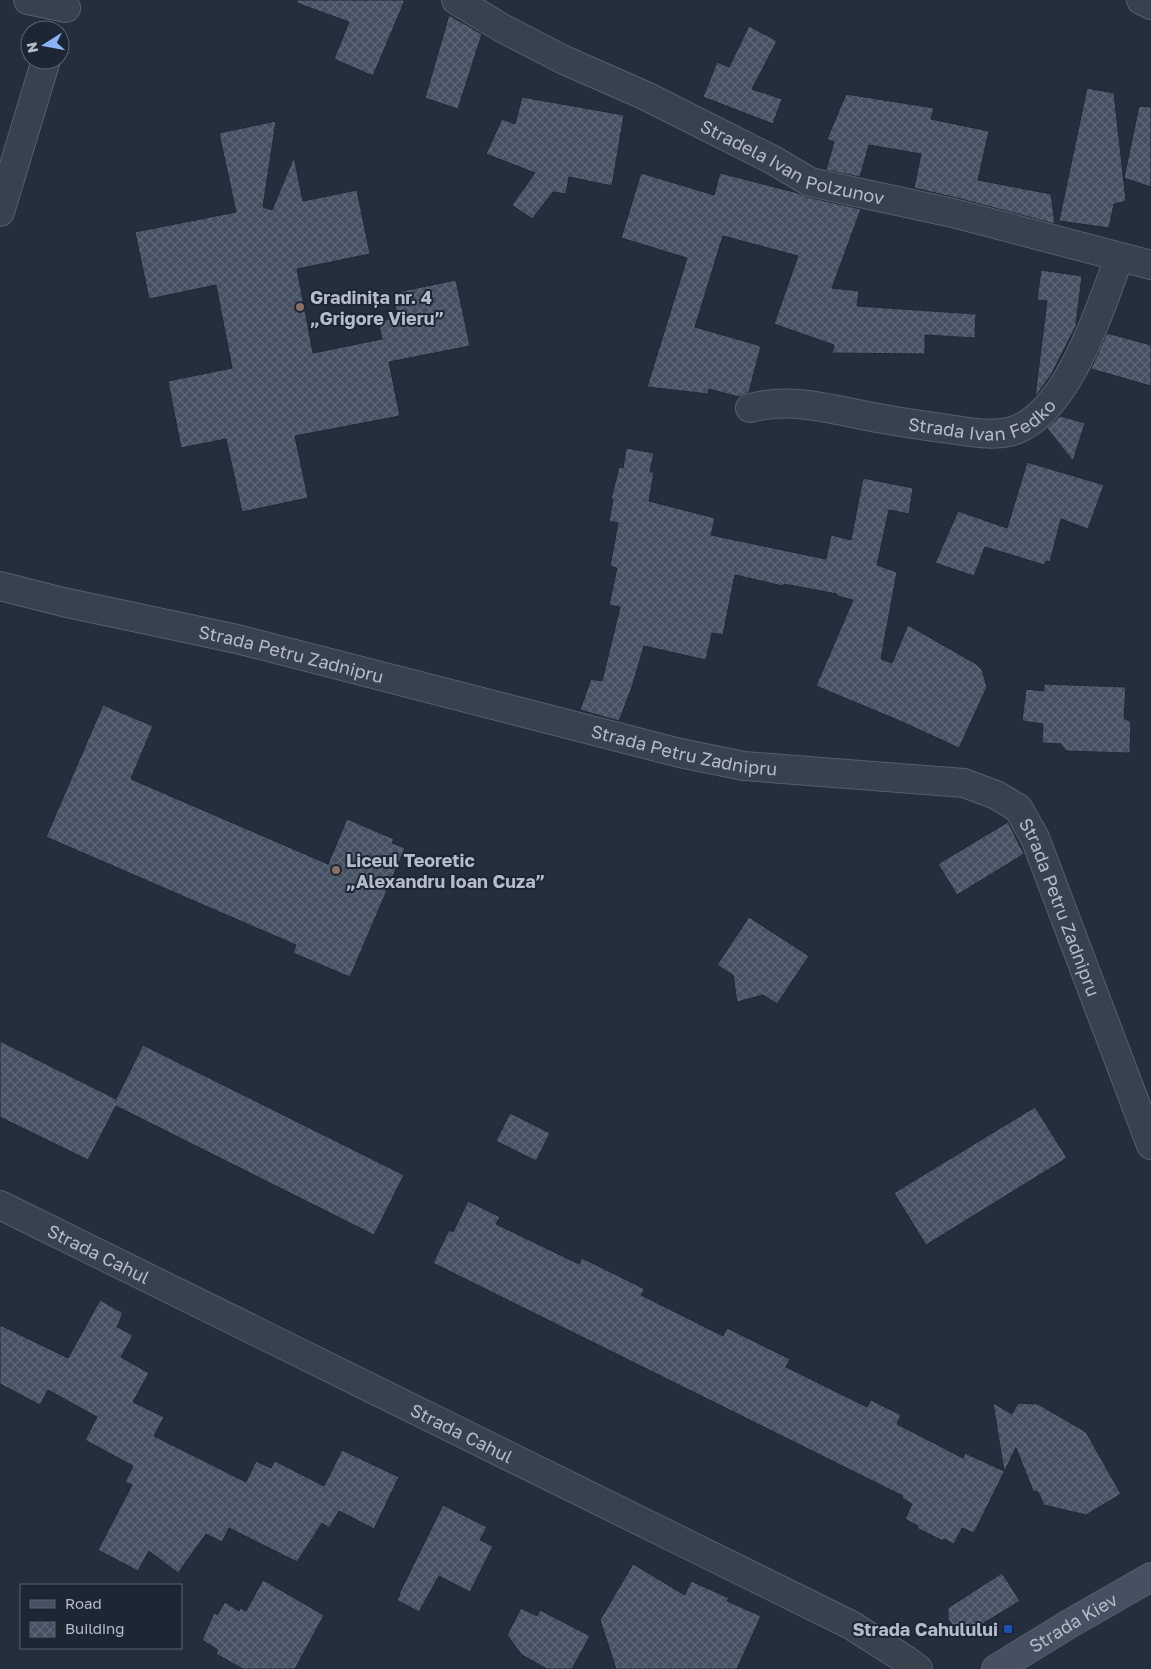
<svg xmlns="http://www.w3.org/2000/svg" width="1151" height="1669" viewBox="0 0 1151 1669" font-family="'Golos Text',sans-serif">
<defs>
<pattern id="building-cross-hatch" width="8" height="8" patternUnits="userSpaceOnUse" patternTransform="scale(1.25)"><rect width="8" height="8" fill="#455162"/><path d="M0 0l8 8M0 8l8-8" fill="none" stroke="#5d6877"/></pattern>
</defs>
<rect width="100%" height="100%" fill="#242f3e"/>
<g fill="url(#building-cross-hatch)" stroke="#1f2835">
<polygon points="297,0 405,0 373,76 334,59 349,22 297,3"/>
<polygon points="449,15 482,34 458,109 425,98"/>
<polygon points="749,26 777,41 752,89 782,99 773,124 703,97 717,62 729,67"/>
<polygon points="1087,88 1114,93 1126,201 1114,204 1109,228 1059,221"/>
<polygon points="846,94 934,108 931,119 989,131 978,180 1051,194 1055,224 957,198 914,188 921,154 869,145 860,177 826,170 834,142 827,139"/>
<polygon points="522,97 624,115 612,186 569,177 566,194 553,192 532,219 512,205 535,173 486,154 502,119 515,124"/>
<polygon points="1139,106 1151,107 1151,187 1124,178"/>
<polygon points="276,121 263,207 272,210 294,157 303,201 357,190 370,254 297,269 313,353 382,339 378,321 397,317 393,293 456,280 470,346 389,362 400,416 295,436 308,498 242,512 226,439 181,448 168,381 232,368 216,285 149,299 135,232 236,212 219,133"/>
<polygon points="641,173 714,195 720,173 798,193 807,197 861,209 832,288 859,291 857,306 976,314 975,338 925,335 925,354 832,353 834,345 774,324 798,256 723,236 695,327 761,346 749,392 739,397 709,389 708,394 647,387 687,258 621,238"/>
<polygon points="1041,270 1082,276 1076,324 1077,324 1051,375 1035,397 1047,301 1037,300"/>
<polygon points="1107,333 1151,345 1151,386 1091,369"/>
<polygon points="1060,416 1085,423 1073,461 1047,428"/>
<polygon points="626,448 654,453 650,472 654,472 649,501 715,518 711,535 826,559 831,535 851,540 863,478 913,488 909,514 889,510 877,565 897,572 881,659 892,663 908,625 976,664 982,670 987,687 959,748 900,721 816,686 853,600 837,596 837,594 784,584 783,586 735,575 723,635 712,633 706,660 644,646 632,687 619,721 580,710 591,679 602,681 620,607 609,605 617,568 610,566 618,523 609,521 613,499 611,499 619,467 623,468"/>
<polygon points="1027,462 1104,485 1088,529 1061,519 1050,562 1046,561 1044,565 985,547 974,576 935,563 958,511 1007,528"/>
<polygon points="1044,684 1126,687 1124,718 1131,722 1130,753 1066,751 1061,744 1042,743 1043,724 1022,721 1026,689 1044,691"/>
<polygon points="103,705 153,726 131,779 328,864 347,819 394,839 392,843 405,848 350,977 293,953 296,945 46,837"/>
<polygon points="1008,822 1024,854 957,895 938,864"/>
<polygon points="749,917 809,956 777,1004 763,995 737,1002 733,975 717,965"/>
<polygon points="0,1041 116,1099 143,1045 404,1175 374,1235 116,1106 88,1160 0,1117"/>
<polygon points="1035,1107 1067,1158 926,1245 894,1193"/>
<polygon points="510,1113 550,1133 536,1161 496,1141"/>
<polygon points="468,1201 500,1217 496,1224 579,1264 582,1258 645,1289 641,1295 723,1336 727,1328 790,1359 786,1367 867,1407 871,1400 901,1415 897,1424 963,1458 965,1453 1004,1471 993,1403 1012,1414 1018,1403 1038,1404 1086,1432 1121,1494 1086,1515 1044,1505 1038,1492 1033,1491 1016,1448 974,1533 962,1528 954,1544 944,1539 943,1541 917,1528 918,1526 905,1519 912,1504 902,1498 903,1496 433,1263 449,1230 453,1232"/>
<polygon points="100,1300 123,1313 117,1327 133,1335 121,1357 149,1373 133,1402 164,1417 154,1436 246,1482 256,1461 271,1468 275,1461 324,1486 342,1450 399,1477 374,1529 339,1511 329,1528 322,1523 297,1562 229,1528 222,1542 206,1534 178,1573 149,1551 138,1571 98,1550 132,1485 125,1482 133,1466 85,1440 97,1417 48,1390 40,1405 0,1384 0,1325 68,1358"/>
<polygon points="443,1505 487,1527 480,1540 493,1546 470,1592 439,1576 419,1612 397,1600 400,1594 399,1594"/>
<polygon points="633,1564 685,1595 691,1581 729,1598 727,1601 761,1616 737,1669 616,1669 600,1620"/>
<polygon points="1002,1573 1020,1601 961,1637 948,1619 948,1608"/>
<polygon points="263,1580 324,1615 295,1669 243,1669 216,1654 218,1650 202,1640 214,1613 217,1615 225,1602 239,1611 240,1608 246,1611"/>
<polygon points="521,1608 537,1616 540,1610 590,1636 572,1669 547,1669 522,1655 507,1635"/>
</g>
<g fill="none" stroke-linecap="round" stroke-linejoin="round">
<g stroke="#565f6c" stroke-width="30">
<g id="minor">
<polyline points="28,0 66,8"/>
<path id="s1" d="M456 0 502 28 564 60 646 96 773 160 810 182 953 213 1151 265"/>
<polyline points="1141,0 1151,5"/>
<polyline points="0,212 46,60"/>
<path id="s2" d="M750 408C789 398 823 407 862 415 891 421 920 425 949 429 969 432 989 436 1009 432 1067 418 1100 308 1119 258"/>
<path id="s3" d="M0 586 63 602 237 639 680 753 744 766 964 783 996 795 1018 808 1035 838 1151 1145"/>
<path id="s4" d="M0 1205 851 1625 906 1660 918 1669"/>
</g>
</g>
<g stroke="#565f6c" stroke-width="30">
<g id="secondary">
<path id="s5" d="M996 1669 1069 1624 1151 1577"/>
</g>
</g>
<use href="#minor" stroke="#38414e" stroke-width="28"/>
<use href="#secondary" stroke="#465061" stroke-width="28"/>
</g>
<g fill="#8d6e63" stroke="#1d2633" stroke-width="2">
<circle cx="300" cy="307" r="5"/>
<circle cx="336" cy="870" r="5"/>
</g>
<rect fill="#1a4fb4" stroke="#1d2633" stroke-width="2" x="1003" y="1624" width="10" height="10" rx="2.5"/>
<g text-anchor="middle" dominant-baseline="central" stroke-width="4" stroke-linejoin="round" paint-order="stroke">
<g font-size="18" fill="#b4bcc9" stroke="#1d2633">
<text stroke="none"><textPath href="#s1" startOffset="375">Stradela Ivan Polzunov</textPath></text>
<text stroke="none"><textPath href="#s2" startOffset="238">Strada Ivan Fedko</textPath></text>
<text stroke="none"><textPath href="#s3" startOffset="299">Strada Petru Zadnipru</textPath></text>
<text stroke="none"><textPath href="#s3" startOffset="704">Strada Petru Zadnipru</textPath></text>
<text stroke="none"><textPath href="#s3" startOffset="1154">Strada Petru Zadnipru</textPath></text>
<text stroke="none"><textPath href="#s4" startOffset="110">Strada Cahul</textPath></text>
<text stroke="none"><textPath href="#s4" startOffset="515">Strada Cahul</textPath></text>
<text stroke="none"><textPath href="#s5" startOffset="90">Strada Kiev</textPath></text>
</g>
<g font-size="18" font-weight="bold" fill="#b4bcc9" stroke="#1d2633" text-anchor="start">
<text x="310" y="297">Gradinița nr. 4<tspan x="310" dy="21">„Grigore Vieru”</tspan></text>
<text x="346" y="860">Liceul Teoretic<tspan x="346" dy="21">„Alexandru Ioan Cuza”</tspan></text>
<text x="998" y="1629" text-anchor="end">Strada Cahulului</text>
</g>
</g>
<rect x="20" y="1584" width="162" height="65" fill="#1d2633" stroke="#59626f"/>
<rect x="30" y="1600" width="25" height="8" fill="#465061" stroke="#59626f"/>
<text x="65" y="1609" font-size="15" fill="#b4bcc9">Road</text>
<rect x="30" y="1622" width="25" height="15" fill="url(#building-cross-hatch)" stroke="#59626f"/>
<text x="65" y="1634" font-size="15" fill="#b4bcc9">Building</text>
<g transform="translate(45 45) rotate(259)"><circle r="24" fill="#1d2633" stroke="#59626f"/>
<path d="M0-4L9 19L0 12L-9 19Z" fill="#8ab4f8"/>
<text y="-8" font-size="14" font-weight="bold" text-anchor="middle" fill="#b4bcc9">N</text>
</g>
</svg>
